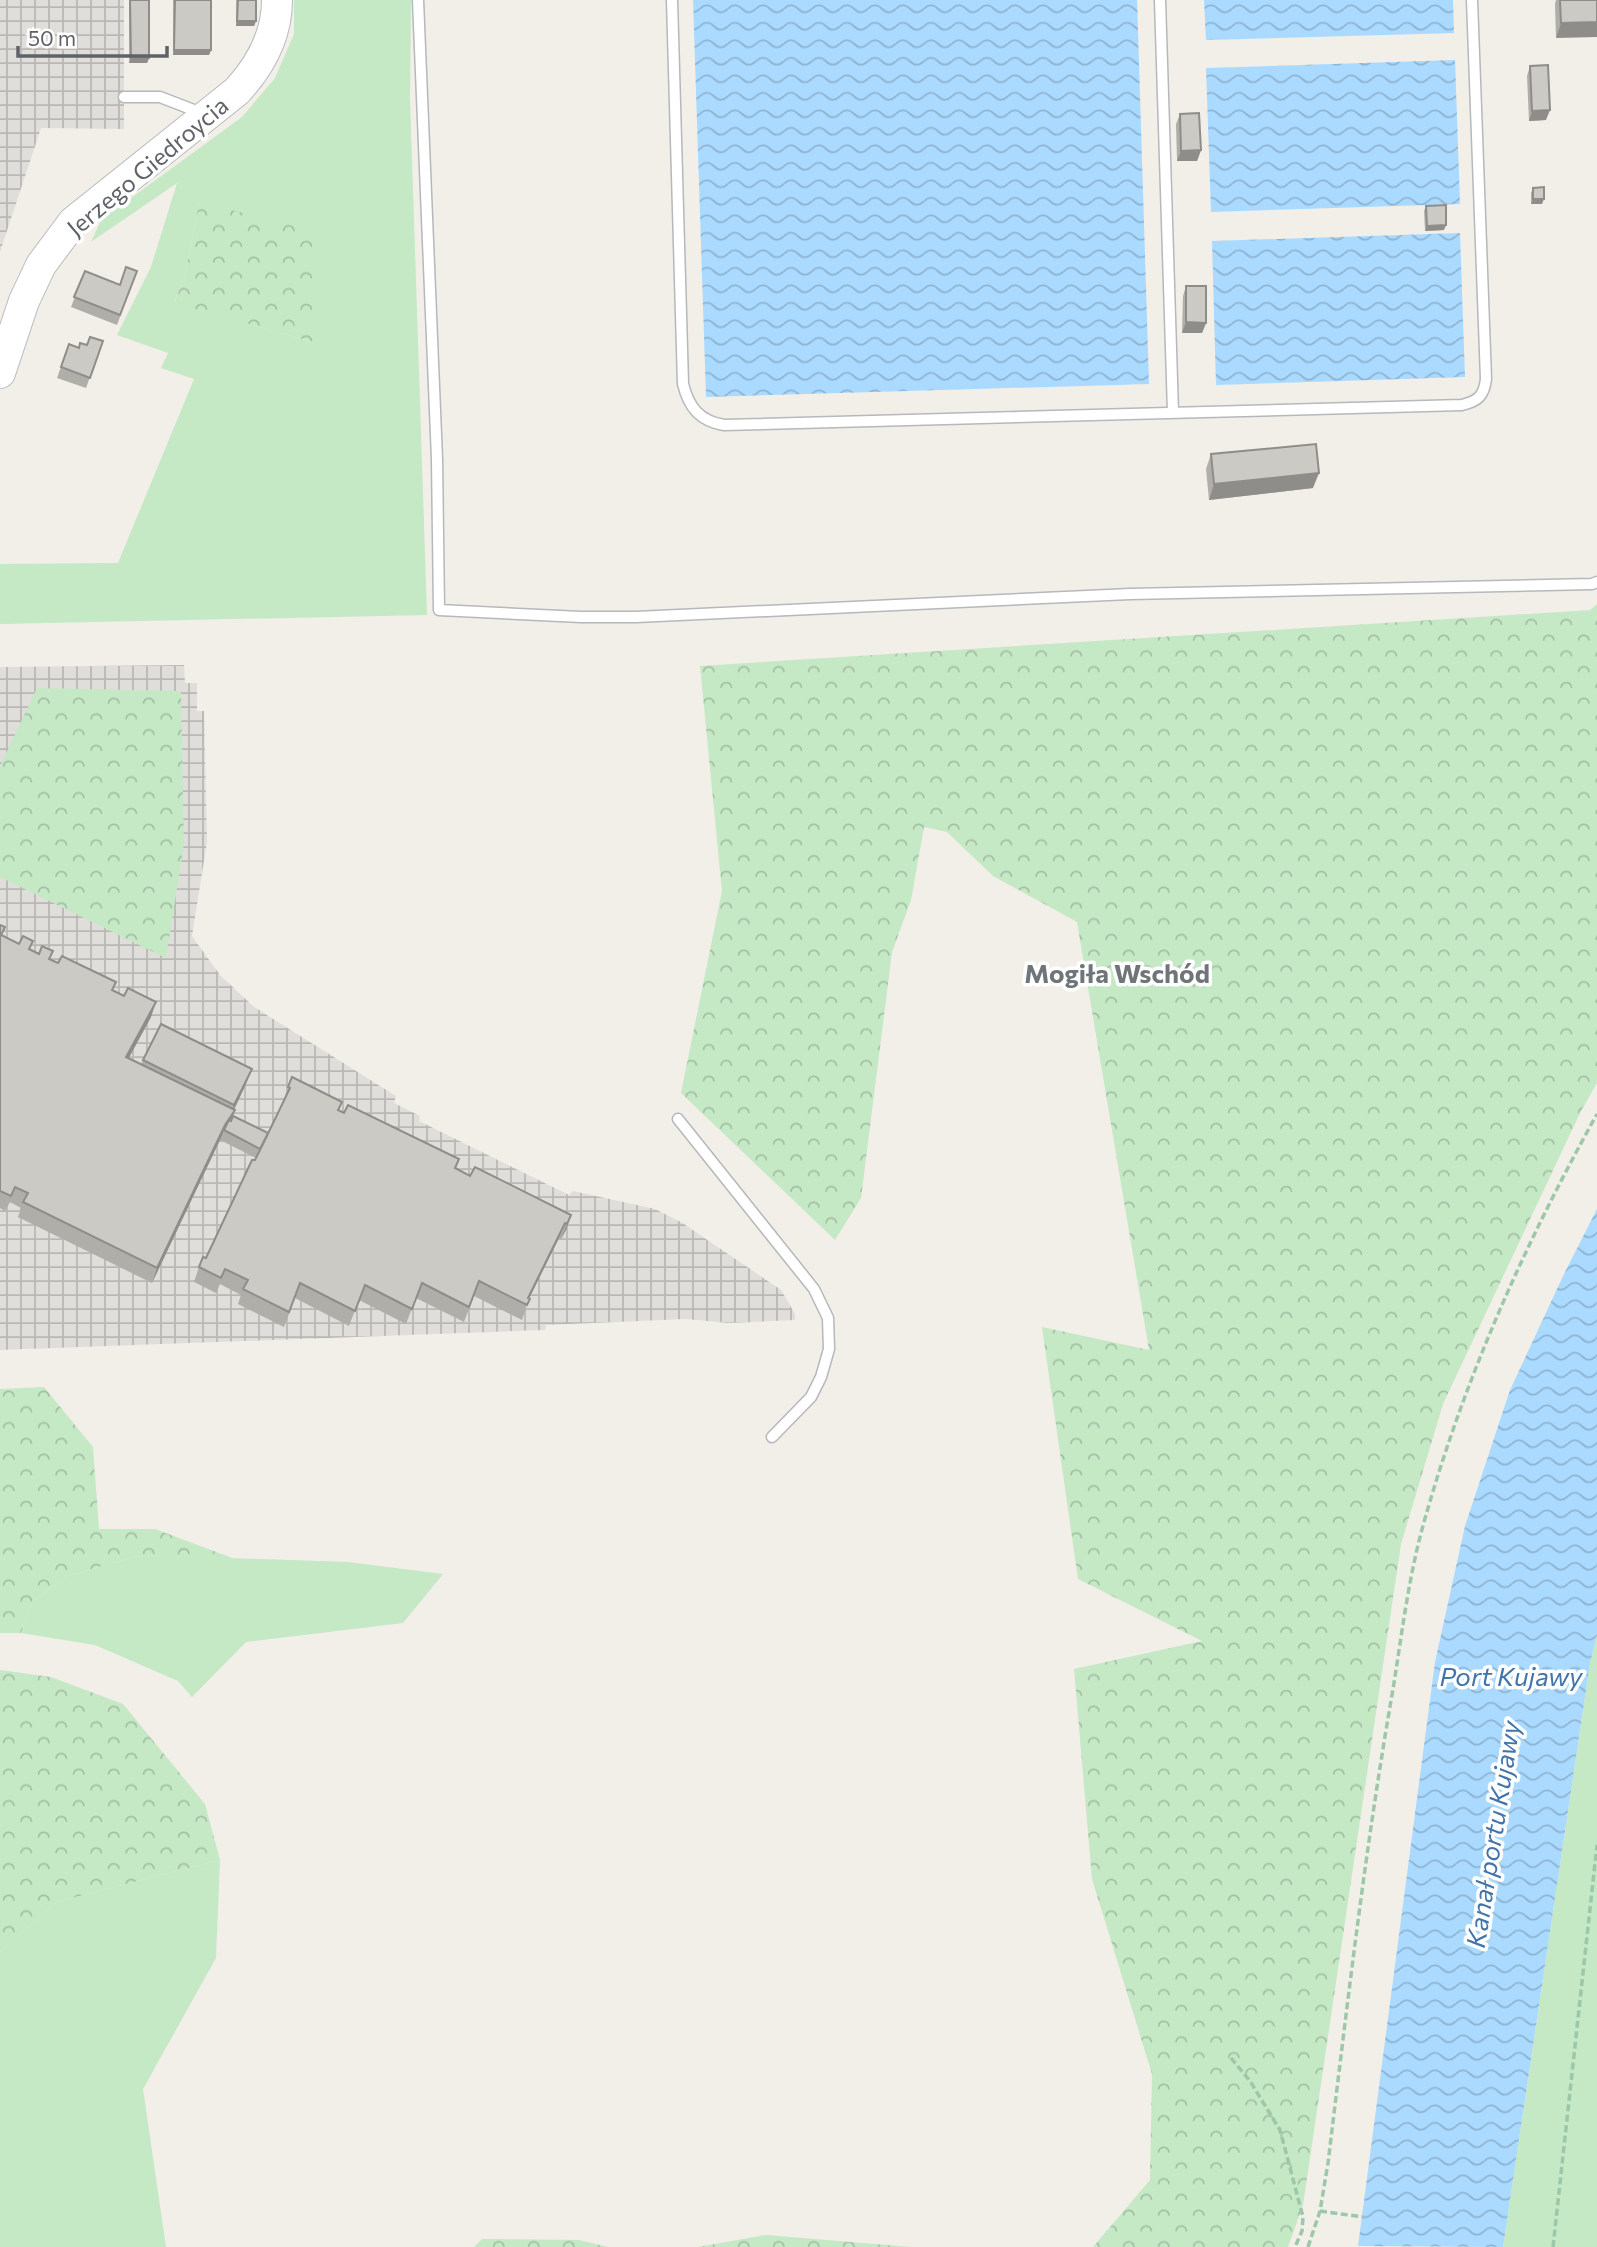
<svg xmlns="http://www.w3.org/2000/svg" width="1597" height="2247" viewBox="0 0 1597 2247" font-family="Commissioner,sans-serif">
<defs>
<pattern id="industrial-grid" width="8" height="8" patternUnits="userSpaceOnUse" patternTransform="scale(1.75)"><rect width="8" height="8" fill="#e0deda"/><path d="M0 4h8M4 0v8" fill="none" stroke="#b9b8b5"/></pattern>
<pattern id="forest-crowns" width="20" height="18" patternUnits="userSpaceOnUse" patternTransform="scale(1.75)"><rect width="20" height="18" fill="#c5e8c5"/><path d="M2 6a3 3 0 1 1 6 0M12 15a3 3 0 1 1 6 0" fill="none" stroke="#a3c0a4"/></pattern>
<pattern id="water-waves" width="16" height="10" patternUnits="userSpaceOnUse" patternTransform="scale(1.75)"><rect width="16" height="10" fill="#aadaff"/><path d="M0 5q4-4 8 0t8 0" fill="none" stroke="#8eb4d2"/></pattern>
</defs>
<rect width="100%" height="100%" fill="#f1efe8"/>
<g fill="url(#industrial-grid)">
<polygon points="0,0 124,0 124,129 41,128 0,252"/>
<polygon points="184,665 185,683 197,683 197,711 204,711 207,842 192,936 220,975 254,1007 396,1096 394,1103 420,1116 419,1121 569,1195 573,1191 655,1209 681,1222 781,1290 795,1314 795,1320 728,1323 686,1319 546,1325 545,1330 0,1350 0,667"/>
</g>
<g fill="#c5e8c5" fill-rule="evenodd">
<path d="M294 0H411L410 99 427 615 0 624V564L118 563 194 379 161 368 168 353 117 335 151 267 177 183 91 242 101 220 242 117 275 78 294 34ZM199 202 312 342 174 302 185 276Z"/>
<polygon points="140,1555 348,1562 443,1574 403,1623 246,1642 192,1697 178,1681 95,1645 21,1633 32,1602 68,1576"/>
<polygon points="1597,1635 1597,2247 1503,2247 1590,1663"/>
<polygon points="220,1860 216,1958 143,2089 166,2247 0,2247 0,1952 56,1902"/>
</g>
<g fill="url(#forest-crowns)">
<polygon points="199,202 312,230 313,342 174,303 185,276"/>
<polygon points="1597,604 1597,1083 1580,1113 1443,1404 1401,1544 1303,2205 1288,2247 1093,2247 1150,2180 1152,2074 1092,1879 1074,1669 1202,1641 1078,1579 1042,1327 1149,1350 1077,922 993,876 947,832 924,827 911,900 892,952 861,1198 835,1240 681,1093 722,891 700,666 1590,610"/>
<polygon points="37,688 181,691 184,844 166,958 0,877 0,766"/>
<polygon points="44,1387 93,1447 99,1529 155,1529 235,1559 140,1555 68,1576 32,1602 21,1633 0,1633 0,1389"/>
<polygon points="0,1670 51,1677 123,1704 205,1804 220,1860 56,1902 0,1952"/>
<polygon points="766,2235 911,2247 698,2247"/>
<polygon points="482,2239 579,2240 608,2247 474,2247"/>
</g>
<g fill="url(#water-waves)">
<polygon points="693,0 1137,0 1149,384 706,397"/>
<polygon points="1204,0 1453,0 1454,33 1206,40"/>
<polygon points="1455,60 1460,204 1211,212 1206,68"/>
<polygon points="1460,233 1465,377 1216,385 1212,241"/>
<polygon points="1597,1209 1597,1635 1590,1663 1503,2247 1358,2246 1435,1662 1465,1526 1510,1390 1564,1274"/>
</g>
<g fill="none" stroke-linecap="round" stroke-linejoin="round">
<g stroke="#b5b8bc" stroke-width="13">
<g id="lane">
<polyline points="418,0 437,459 439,610 581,617 636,617 1130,594 1592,584 1597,582"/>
<path d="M672 0 683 384C689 408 700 421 724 425L1462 405C1478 401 1484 396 1486 379L1472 0"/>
<polyline points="1160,0 1173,412"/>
<polyline points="124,97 160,97 204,114"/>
<polyline points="678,1119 814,1289 828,1318 829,1349 821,1377 811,1397 772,1437"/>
</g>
</g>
<g stroke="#b6babf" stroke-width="32">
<path id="secondary" d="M0 373 24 301 41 265 73 222 237 91C261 65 277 36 277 0"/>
</g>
<g stroke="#9cc7a9" stroke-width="3.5" stroke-dasharray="7 3.5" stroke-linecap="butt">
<polyline points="1231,2058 1250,2081 1280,2130 1303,2217 1302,2231 1295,2247"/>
<polyline points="1320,2211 1363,2217"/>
<path d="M1308 2247 1320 2211 1328 2163C1347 2007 1365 1850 1392 1695 1401 1641 1407 1587 1421 1533 1461 1386 1523 1247 1597 1114"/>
<polyline points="1553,2247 1597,1845"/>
</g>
<use href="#lane" stroke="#fff" stroke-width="10"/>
<use href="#secondary" stroke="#fff" stroke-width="30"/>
</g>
<g fill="#afaea9">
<polygon points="129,0 149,0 149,58 147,63 129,63"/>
<polygon points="173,0 211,0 211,50 209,55 173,55"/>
<polygon points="236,0 256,0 256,21 254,26 236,26"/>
<polygon points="1556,0 1597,0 1556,38 1555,4"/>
<polygon points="1530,66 1546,120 1529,121 1527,76"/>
<polygon points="1180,114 1201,150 1197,161 1177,161 1176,124"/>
<polygon points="1533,188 1542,204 1531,204 1531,193"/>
<polygon points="1426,206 1444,230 1425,231 1424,211"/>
<polygon points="85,271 120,285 137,271 117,325 71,307"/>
<polygon points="1186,286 1206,323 1202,333 1182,333 1183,296"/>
<polygon points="103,341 86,388 57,378 69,344 79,348"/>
<polygon points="1211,454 1313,488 1209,500 1206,469"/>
<polygon points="0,925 2,935 113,990 151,1017 129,1058 141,1064 143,1060 246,1084 234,1110 233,1116 268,1133 283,1102 288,1087 339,1111 470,1176 571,1215 566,1230 561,1239 559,1238 529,1299 522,1320 474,1296 464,1322 416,1298 406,1324 359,1300 349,1326 295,1298 284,1327 238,1304 241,1295 220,1284 216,1293 194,1282 199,1267 206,1258 256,1158 220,1140 152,1283 18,1217 21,1208 10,1202 5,1211 0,1208"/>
</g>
<g fill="#8f8d8a">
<polygon points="237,21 256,21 254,26 236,26"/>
<polygon points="1597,22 1597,37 1556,38 1561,23"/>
<polygon points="174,50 211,50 209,55 173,55"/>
<polygon points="131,58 149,58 147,63 129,63"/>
<polygon points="1550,110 1546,120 1529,121 1532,111"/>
<polygon points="1201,150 1197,161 1177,161 1181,151"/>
<polygon points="1533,199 1544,199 1542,204 1531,204"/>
<polygon points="1446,225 1444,230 1425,231 1427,226"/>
<polygon points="1186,322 1206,323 1202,333 1182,333"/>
<polygon points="1319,473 1313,488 1209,500 1214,484"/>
<polygon points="156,1002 151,1017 121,1072 126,1057"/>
<polygon points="252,1069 246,1084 229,1120 234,1105"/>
<polygon points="235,1110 230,1125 224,1130 220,1140 152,1283 157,1268 225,1125"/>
<polygon points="571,1215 566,1230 561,1239 567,1224"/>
<polygon points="565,1223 559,1238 526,1304 528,1298"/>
</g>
<g fill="#cccac5" stroke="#8f8d8a" stroke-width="2">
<polygon points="130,0 149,0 149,58 131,58"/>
<polygon points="175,0 211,0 211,50 174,50"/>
<polygon points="238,0 256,0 256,21 237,21"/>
<polygon points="1560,0 1597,0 1597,22 1561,23"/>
<polygon points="1548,65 1550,110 1532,111 1530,66"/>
<polygon points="1199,113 1201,150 1181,151 1180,114"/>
<polygon points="1544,187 1544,199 1533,199 1533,188"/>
<polygon points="1446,205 1446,225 1427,226 1426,206"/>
<polygon points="126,267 137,271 120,315 74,297 85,271 120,285"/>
<polygon points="1186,286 1206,286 1206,323 1186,322"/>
<polygon points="90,337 103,341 90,378 61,367 69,344 79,348 80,343 87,345"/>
<polygon points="1316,444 1319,473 1214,484 1211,454"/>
<polygon points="0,925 5,927 1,935 19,944 23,936 33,941 29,949 39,954 42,946 53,951 49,959 58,963 62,956 116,982 112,990 124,996 128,988 156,1002 126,1057 235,1110 225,1125 157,1268 23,1202 28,1193 15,1187 11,1196 0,1191"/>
<polygon points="161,1024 252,1069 234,1105 143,1060"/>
<polygon points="292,1077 342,1102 338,1110 344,1113 348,1105 459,1159 455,1168 470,1176 475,1167 571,1215 567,1224 565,1223 528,1298 530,1299 527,1305 479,1281 469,1307 422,1283 412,1309 365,1285 355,1311 300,1283 289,1312 243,1289 248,1280 225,1269 221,1278 199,1267 203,1257 206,1258 252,1160 255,1160 262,1146 290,1088 288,1087"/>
<polygon points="233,1116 268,1133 260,1149 224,1130 229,1120 231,1121"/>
</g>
<g text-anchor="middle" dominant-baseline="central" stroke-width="7" stroke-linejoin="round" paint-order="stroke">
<g font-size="24" fill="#5f6368" stroke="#fff">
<text transform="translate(147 166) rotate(-40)">Jerzego Giedroycia</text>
</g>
<g font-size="26" font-weight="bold" fill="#70757a" stroke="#fff">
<text x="1117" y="972">Mogiła Wschód</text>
</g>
<g font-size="26" font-style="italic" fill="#4174aa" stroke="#fff">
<text x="1511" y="1675">Port Kujawy</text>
<text transform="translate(1492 1834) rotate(-81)">Kanał portu Kujawy</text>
</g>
</g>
<path d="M18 46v10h149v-10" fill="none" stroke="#5f6368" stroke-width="3.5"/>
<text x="28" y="46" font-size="21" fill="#5f6368" stroke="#ffffff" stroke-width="5" paint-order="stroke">50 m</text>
</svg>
